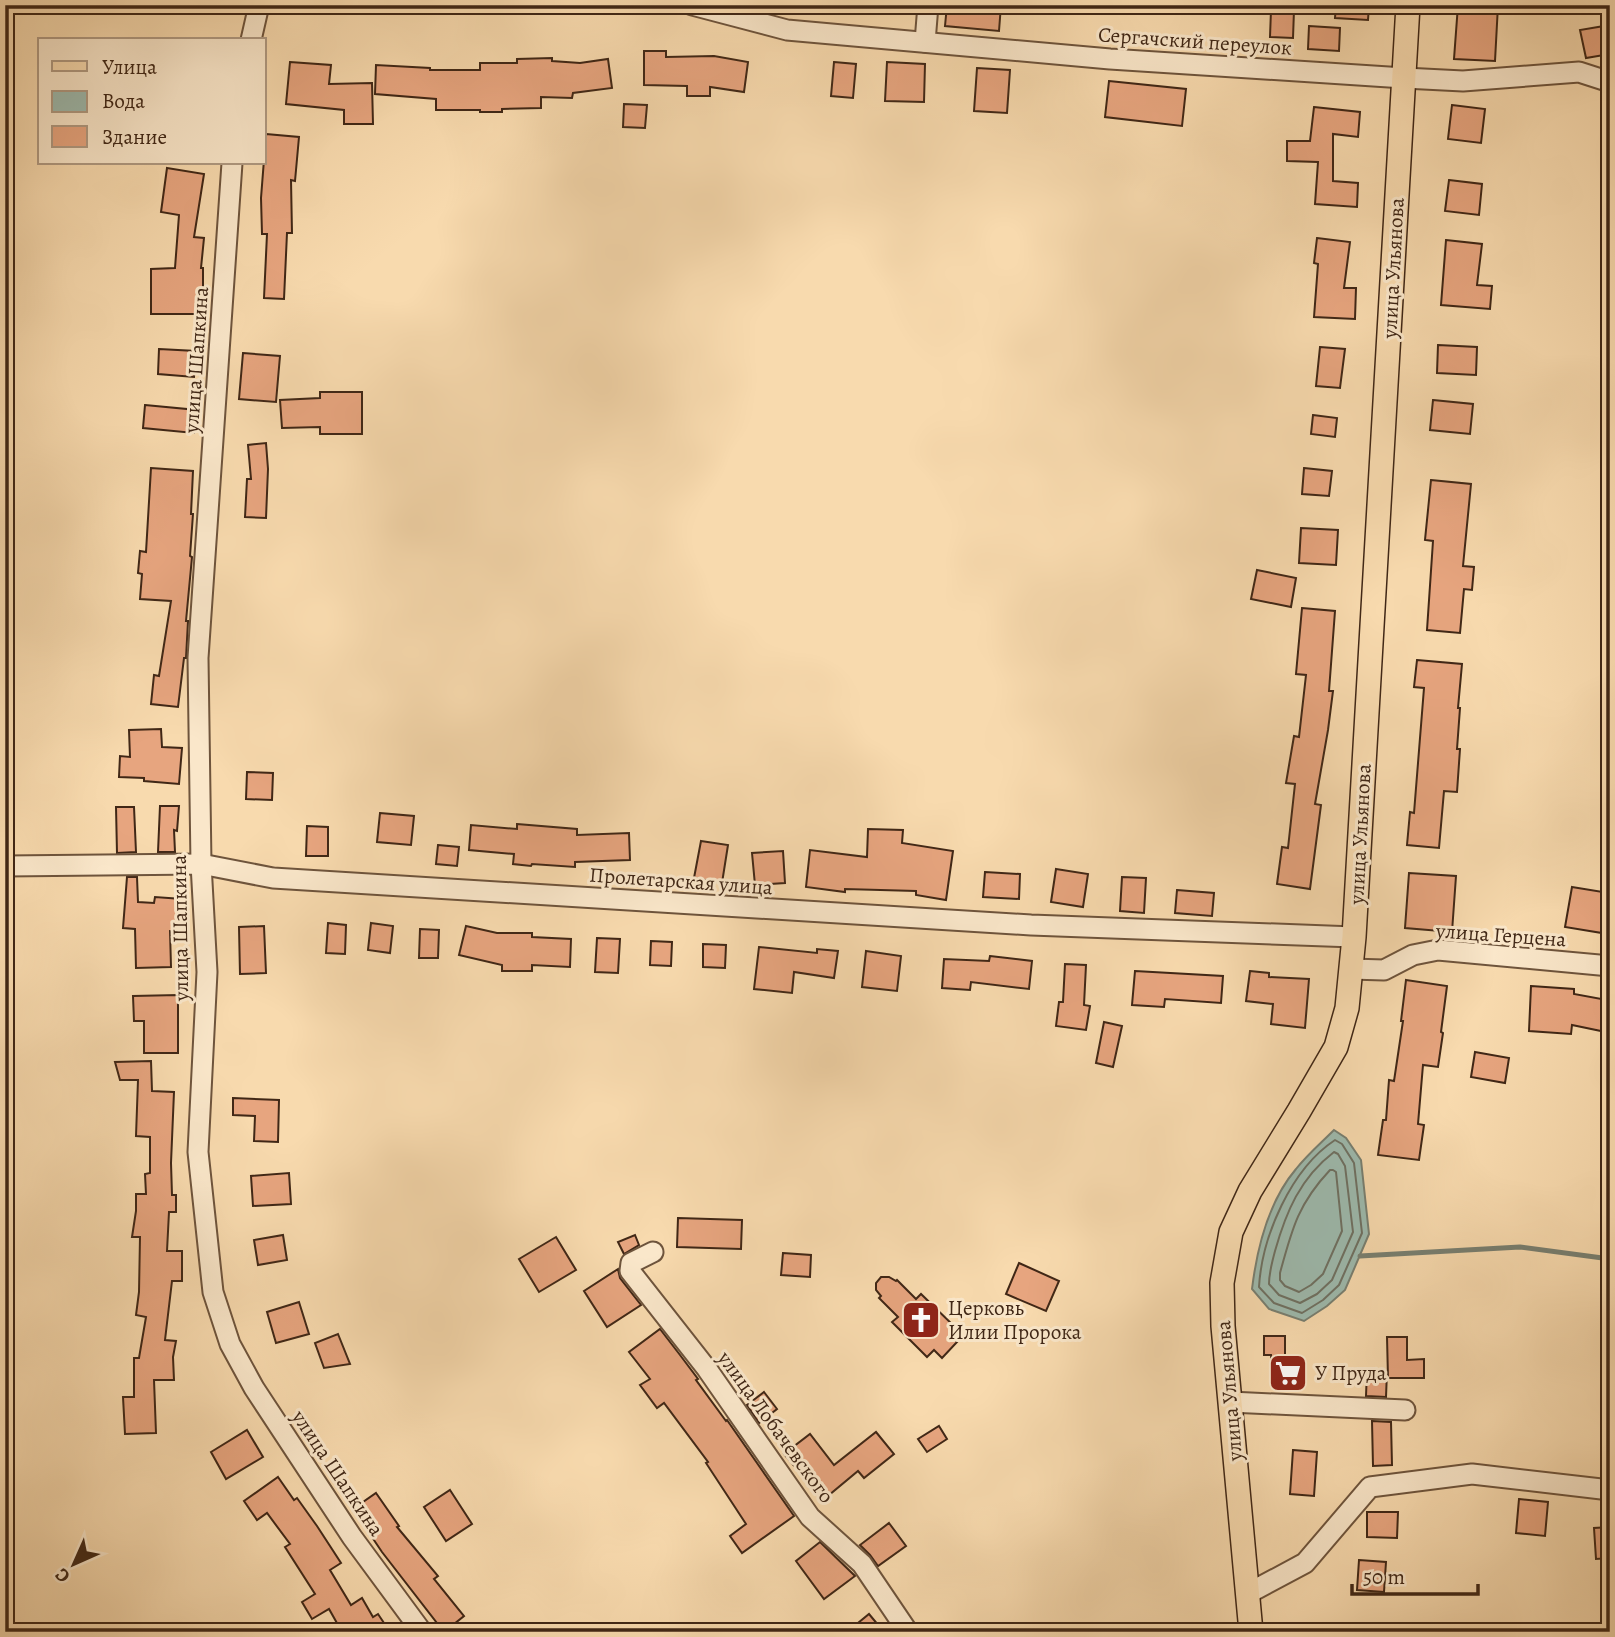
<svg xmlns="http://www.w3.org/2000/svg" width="1615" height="1637" viewBox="0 0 1615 1637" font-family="Alegreya,serif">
<rect width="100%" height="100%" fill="#f8daae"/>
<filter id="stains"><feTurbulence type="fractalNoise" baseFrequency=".00286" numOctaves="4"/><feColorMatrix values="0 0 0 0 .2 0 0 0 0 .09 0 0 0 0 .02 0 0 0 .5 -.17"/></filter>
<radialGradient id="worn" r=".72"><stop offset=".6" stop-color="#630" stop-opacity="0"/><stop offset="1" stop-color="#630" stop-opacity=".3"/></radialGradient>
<path fill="#9dbaae" stroke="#787f71" stroke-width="2" d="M1334 1130 1346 1138 1361 1160 1369 1234 1345 1290 1327 1306 1304 1321 1269 1309 1252 1289C1257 1248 1268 1202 1296 1169 1307 1155 1321 1143 1334 1130Z"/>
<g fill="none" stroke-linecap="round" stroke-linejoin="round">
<g stroke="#6e7062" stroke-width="2">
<path d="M1335 1140 1342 1144 1354 1163 1362 1233 1339 1285 1323 1300 1302 1313 1274 1303 1259 1287C1262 1236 1291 1169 1335 1140Z"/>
<path d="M1334 1152 1338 1154 1345 1166 1353 1232 1332 1280 1317 1294 1300 1303 1279 1295 1269 1284C1269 1273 1272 1262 1275 1251 1286 1212 1300 1178 1334 1152Z"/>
<path d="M1330 1170H1333L1336 1172 1342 1231 1323 1274 1311 1285 1299 1292 1285 1286 1280 1280V1273C1292 1229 1298 1204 1330 1170Z"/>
</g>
<polyline stroke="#787f71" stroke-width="5" points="1360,1256 1520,1247 1610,1259"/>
</g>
<g fill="#e7a57f" stroke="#402716" stroke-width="2">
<polygon points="947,5 1001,5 999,31 945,26"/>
<polygon points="1336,5 1369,5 1368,20 1335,18"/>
<polygon points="1458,5 1498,5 1495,61 1454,59"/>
<polygon points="1271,10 1294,10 1293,38 1270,37"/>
<polygon points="1610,25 1610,54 1586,58 1580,30"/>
<polygon points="1309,26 1340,28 1339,51 1308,49"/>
<polygon points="644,51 666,51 666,57 714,56 748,62 744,92 710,87 710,96 687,96 687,86 644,85"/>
<polygon points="552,58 552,61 580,63 608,59 612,88 573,93 572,98 541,97 541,108 502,109 502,112 480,112 480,110 436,110 436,99 375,94 376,65 430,68 430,70 480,70 480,63 517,63 517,59"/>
<polygon points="290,62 331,65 329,84 372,83 373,124 344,124 344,110 286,104"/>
<polygon points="834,62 856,64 853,98 831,96"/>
<polygon points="887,62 925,64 924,102 885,101"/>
<polygon points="977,68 1010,70 1007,113 974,111"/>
<polygon points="1109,81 1186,89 1182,126 1105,117"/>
<polygon points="624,104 647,105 645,128 623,127"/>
<polygon points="1452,105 1485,109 1481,143 1448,139"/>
<polygon points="1314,107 1360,112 1358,137 1333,134 1333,181 1358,183 1357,207 1315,204 1318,162 1287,161 1287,141 1310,141"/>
<polygon points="266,134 299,137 295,181 291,180 292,233 287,233 284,299 264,298 267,234 262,234 261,198"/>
<polygon points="167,168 204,174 194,237 204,238 201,268 203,268 203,314 151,314 151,269 175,268 179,215 161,212"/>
<polygon points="1449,180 1482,184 1479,215 1445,211"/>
<polygon points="1317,238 1350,242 1344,288 1356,288 1355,319 1314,317 1318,264 1314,263"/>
<polygon points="1446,240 1482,244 1477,285 1492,286 1490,309 1441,305"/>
<polygon points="1438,345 1477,347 1476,375 1437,373"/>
<polygon points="1320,347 1345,349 1340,388 1316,386"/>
<polygon points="159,349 196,351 194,377 158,374"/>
<polygon points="243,353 280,356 276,402 239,399"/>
<polygon points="320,392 362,392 362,434 320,434 320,427 282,428 280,400 320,398"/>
<polygon points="1433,400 1473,404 1470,434 1430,430"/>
<polygon points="145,405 197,410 194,433 143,428"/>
<polygon points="1313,415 1337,418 1335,437 1311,434"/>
<polygon points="266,443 268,469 266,518 245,517 247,479 251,479 248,445"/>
<polygon points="151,468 193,471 191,514 193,514 190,556 192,557 186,621 188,621 186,658 184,658 178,707 151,704 154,675 159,676 171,601 140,599 142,574 138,573 140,551 146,552"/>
<polygon points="1304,468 1332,471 1329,496 1302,494"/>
<polygon points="1431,480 1471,484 1463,566 1474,567 1472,590 1464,589 1460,633 1427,630 1433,541 1425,540"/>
<polygon points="1301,528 1338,530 1336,565 1299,563"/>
<polygon points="1257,570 1296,578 1291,607 1251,599"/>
<polygon points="1302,608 1335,611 1329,691 1333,691 1328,730 1315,804 1321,805 1310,889 1277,884 1282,847 1288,848 1295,784 1286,783 1294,736 1299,737 1306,675 1296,674"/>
<polygon points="1417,660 1462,664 1458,708 1460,708 1457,749 1460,749 1457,792 1444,791 1439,848 1407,845 1410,812 1414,813 1424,688 1414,687"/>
<polygon points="161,729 162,747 182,748 179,784 144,781 144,778 119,777 120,756 130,757 129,730"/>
<polygon points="247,772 273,773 272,800 246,799"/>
<polygon points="160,806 179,806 177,831 174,830 175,852 158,852"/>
<polygon points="116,807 134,807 136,852 117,853"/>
<polygon points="380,813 414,816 411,845 377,842"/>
<polygon points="517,824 577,829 577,835 629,833 630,860 575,862 575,867 532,864 531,866 513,864 514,854 469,850 471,825 517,829"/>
<polygon points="307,826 328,827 328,856 306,856"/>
<polygon points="868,829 903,830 902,843 953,851 946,900 916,895 916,891 845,889 845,892 806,887 810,850 867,857"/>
<polygon points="701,841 728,845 722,883 694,878"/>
<polygon points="438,845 459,847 457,866 436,864"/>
<polygon points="783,851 785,883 755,885 752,853"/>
<polygon points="1056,869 1088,874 1083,907 1051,902"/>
<polygon points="985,872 1020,874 1019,899 983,897"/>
<polygon points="1409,873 1456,876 1452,932 1405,928"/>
<polygon points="127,877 137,877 138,902 154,903 155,897 182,899 180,932 170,931 171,967 136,968 135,929 123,928"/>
<polygon points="1122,877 1146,878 1144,913 1120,911"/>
<polygon points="1572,887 1609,893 1602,933 1565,927"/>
<polygon points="1177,890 1214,893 1212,916 1175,913"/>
<polygon points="328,923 346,925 345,954 326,953"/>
<polygon points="371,923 393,926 390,953 368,950"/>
<polygon points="264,926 266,973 240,974 239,927"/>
<polygon points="466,926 497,933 532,933 532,937 571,939 570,967 532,965 532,971 502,971 502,965 459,955"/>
<polygon points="420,929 439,930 438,958 419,958"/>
<polygon points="597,938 620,939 618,973 595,972"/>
<polygon points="651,941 672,942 671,966 650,965"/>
<polygon points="703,944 726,945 725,968 703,967"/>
<polygon points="759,947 817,953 817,949 838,951 834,978 794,972 792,993 754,989"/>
<polygon points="866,951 901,956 897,991 862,987"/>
<polygon points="990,956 1032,961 1029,989 971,982 970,990 942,988 944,959 989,961"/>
<polygon points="1065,964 1086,965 1084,1005 1090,1006 1086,1030 1056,1026 1059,1002 1063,1002"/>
<polygon points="1135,971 1223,976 1221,1003 1165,999 1164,1007 1132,1005"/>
<polygon points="1250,971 1269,973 1269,977 1309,979 1305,1028 1271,1024 1273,1004 1246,1001"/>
<polygon points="1406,980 1447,986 1441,1032 1443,1033 1438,1067 1423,1065 1418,1124 1424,1125 1419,1160 1378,1155 1383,1120 1386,1120 1389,1080 1394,1081 1403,1021 1401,1021"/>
<polygon points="1531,986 1574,989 1574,994 1607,1000 1601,1031 1572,1025 1571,1034 1529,1031"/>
<polygon points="178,995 178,1053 144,1053 144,1021 134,1021 133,996"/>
<polygon points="1104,1022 1122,1026 1113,1067 1096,1063"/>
<polygon points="1475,1052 1509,1058 1505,1083 1471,1077"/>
<polygon points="151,1061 152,1091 174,1092 171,1163 172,1195 176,1195 176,1212 169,1212 167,1251 182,1251 182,1281 172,1281 165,1340 176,1341 173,1357 174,1380 154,1380 156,1433 125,1434 123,1397 134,1397 134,1358 139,1358 146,1317 136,1315 139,1292 140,1237 132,1237 136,1211 136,1194 146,1194 145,1174 150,1173 150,1137 136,1136 138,1080 120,1080 115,1062"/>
<polygon points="233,1098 279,1100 278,1142 254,1141 255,1116 233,1115"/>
<polygon points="289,1173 291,1204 253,1206 251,1176"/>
<polygon points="678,1218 742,1220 741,1249 677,1247"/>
<polygon points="283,1235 287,1260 258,1265 254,1240"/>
<polygon points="635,1235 639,1245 624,1254 618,1242"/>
<polygon points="556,1237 576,1270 539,1292 519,1259"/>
<polygon points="783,1253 811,1255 810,1277 781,1275"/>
<polygon points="1019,1263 1059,1281 1046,1311 1006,1294"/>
<polygon points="618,1269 620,1278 641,1305 607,1327 584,1291"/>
<polygon points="881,1277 889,1277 896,1281 897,1280 916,1299 921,1294 956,1328 950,1335 957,1342 942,1358 934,1350 927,1357 892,1322 898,1317 879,1298 881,1296 876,1290 876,1283"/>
<polygon points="299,1302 309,1334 276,1343 267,1312"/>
<polygon points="660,1329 680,1355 698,1379 696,1380 726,1421 727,1420 794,1516 742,1553 730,1536 746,1524 706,1463 708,1462 664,1403 657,1408 640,1385 650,1379 629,1352"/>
<polygon points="338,1334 350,1364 324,1368 315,1343"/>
<polygon points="1264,1336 1285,1336 1285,1360 1303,1359 1305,1386 1273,1388 1271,1355 1264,1355"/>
<polygon points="1387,1337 1407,1337 1407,1360 1424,1359 1424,1378 1388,1378"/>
<polygon points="1367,1370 1387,1371 1386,1397 1366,1396"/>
<polygon points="764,1392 777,1409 759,1423 747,1405"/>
<polygon points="1372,1421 1391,1422 1392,1465 1373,1466"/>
<polygon points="939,1426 947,1439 927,1452 918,1439"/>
<polygon points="247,1430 263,1457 226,1479 211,1452"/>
<polygon points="876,1432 894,1454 864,1478 858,1471 823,1500 784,1454 810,1434 834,1465"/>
<polygon points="1293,1450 1317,1452 1314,1496 1290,1494"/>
<polygon points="278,1477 294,1500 297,1498 317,1526 341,1563 330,1570 351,1605 362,1598 373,1617 378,1614 390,1632 342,1632 329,1609 312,1619 302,1602 315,1594 285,1547 290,1544 267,1513 257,1520 244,1501"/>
<polygon points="450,1490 472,1524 446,1541 424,1507"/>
<polygon points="376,1493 399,1526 397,1527 438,1576 434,1579 464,1616 444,1632 382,1552 353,1509"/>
<polygon points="1519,1499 1548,1502 1545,1536 1516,1533"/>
<polygon points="1367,1512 1398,1512 1397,1538 1367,1537"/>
<polygon points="889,1523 906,1546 878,1566 870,1555 860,1545"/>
<polygon points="1610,1527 1610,1558 1596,1559 1594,1528"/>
<polygon points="820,1542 855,1576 824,1599 796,1561"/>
<polygon points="1359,1560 1386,1562 1384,1592 1357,1590"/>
<polygon points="869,1614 884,1632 847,1632"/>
</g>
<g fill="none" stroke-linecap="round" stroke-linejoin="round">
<g stroke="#6e543c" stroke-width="23">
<g id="minor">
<polyline points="692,5 787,30 1110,59 1404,78 1463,81 1579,72 1610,82"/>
<polyline points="251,40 259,5"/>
<polyline points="925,42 928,5"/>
<polyline points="232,163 198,658 201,864 207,972 198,1152 213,1292 230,1344 254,1388 352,1537 422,1632"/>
<polyline points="5,866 201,864 273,878 1031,925 1354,937"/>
<polyline points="1351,969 1384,970 1413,955 1438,950 1610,966"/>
<polyline points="653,1252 631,1263 630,1271 707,1369 810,1517 862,1564 908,1632"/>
<polyline points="1230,1402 1405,1410"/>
<polyline points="1247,1594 1305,1563 1370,1487 1472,1474 1610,1490"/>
</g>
</g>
<g stroke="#402716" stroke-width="26">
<polyline id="major" points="1251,1632 1223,1326 1222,1283 1231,1232 1250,1191 1299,1111 1336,1047 1347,1008 1354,937 1408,5"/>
</g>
<use href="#minor" stroke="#fae7ca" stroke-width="19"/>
<use href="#major" stroke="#f8daae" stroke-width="23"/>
</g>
<defs>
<g id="church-square" transform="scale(2.0125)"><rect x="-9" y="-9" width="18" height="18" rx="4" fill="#8f2418" stroke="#fae7ca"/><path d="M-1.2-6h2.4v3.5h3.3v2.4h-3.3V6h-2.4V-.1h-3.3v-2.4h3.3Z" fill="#fff"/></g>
<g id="supermarket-square" transform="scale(2.0125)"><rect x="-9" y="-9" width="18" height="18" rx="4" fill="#8f2418" stroke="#fae7ca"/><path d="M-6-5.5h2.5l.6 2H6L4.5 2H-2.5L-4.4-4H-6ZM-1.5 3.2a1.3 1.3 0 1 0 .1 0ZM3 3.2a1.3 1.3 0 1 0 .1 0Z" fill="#fff"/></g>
</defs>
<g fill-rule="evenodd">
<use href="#church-square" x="921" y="1320"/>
<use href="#supermarket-square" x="1288" y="1373"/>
</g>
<g text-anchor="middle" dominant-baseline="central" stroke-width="6" stroke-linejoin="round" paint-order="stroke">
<g font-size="21" fill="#402716" stroke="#fae7ca">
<text transform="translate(1195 41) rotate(4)">Сергачский переулок</text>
<text transform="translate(1393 268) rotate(-87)">улица Ульянова</text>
<text transform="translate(196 360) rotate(-86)">улица Шапкина</text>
<text transform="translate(1360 834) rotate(-87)">улица Ульянова</text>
<text transform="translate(681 881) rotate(4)">Пролетарская улица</text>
<text transform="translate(180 928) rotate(-91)">улица Шапкина</text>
<text transform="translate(1501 935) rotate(4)">улица Герцена</text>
<text transform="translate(1229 1391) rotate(-95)">улица Ульянова</text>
<text transform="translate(776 1427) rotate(54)">улица Лобачевского</text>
<text transform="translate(338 1473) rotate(56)">улица Шапкина</text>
</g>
<g font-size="21" fill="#402716" stroke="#fae7ca" text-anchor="start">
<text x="948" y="1308">Церковь<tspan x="948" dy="24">Илии Пророка</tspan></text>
<text x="1315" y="1373">У Пруда</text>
</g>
</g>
<rect width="1615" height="1637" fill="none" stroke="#f8daae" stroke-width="28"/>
<rect x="7" y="7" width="1601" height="1623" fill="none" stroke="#402716" stroke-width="3.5"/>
<rect x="14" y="14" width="1587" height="1609" fill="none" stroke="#402716" stroke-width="2"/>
<rect x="38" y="38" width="228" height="126" fill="#fae7ca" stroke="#b09a82" stroke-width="2"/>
<rect x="52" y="61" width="35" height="10" fill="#f8daae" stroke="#b09a82" stroke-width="2"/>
<text x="102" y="74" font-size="21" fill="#402716">Улица</text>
<rect x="52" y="91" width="35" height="21" fill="#9dbaae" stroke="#b09a82" stroke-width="2"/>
<text x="102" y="108" font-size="21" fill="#402716">Вода</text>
<rect x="52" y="126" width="35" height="21" fill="#e7a57f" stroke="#b09a82" stroke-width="2"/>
<text x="102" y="144" font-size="21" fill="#402716">Здание</text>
<g transform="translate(74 1564) rotate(225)" stroke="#fae7ca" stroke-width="5" paint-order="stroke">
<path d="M0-5L12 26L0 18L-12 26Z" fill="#402716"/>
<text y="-10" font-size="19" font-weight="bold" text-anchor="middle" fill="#402716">С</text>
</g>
<path d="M1352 1584v10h126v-10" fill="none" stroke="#402716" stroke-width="3.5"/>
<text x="1363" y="1584" font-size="21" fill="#402716" stroke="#fae7ca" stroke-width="5" paint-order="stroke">50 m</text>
<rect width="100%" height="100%" filter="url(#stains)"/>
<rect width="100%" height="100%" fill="url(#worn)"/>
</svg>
